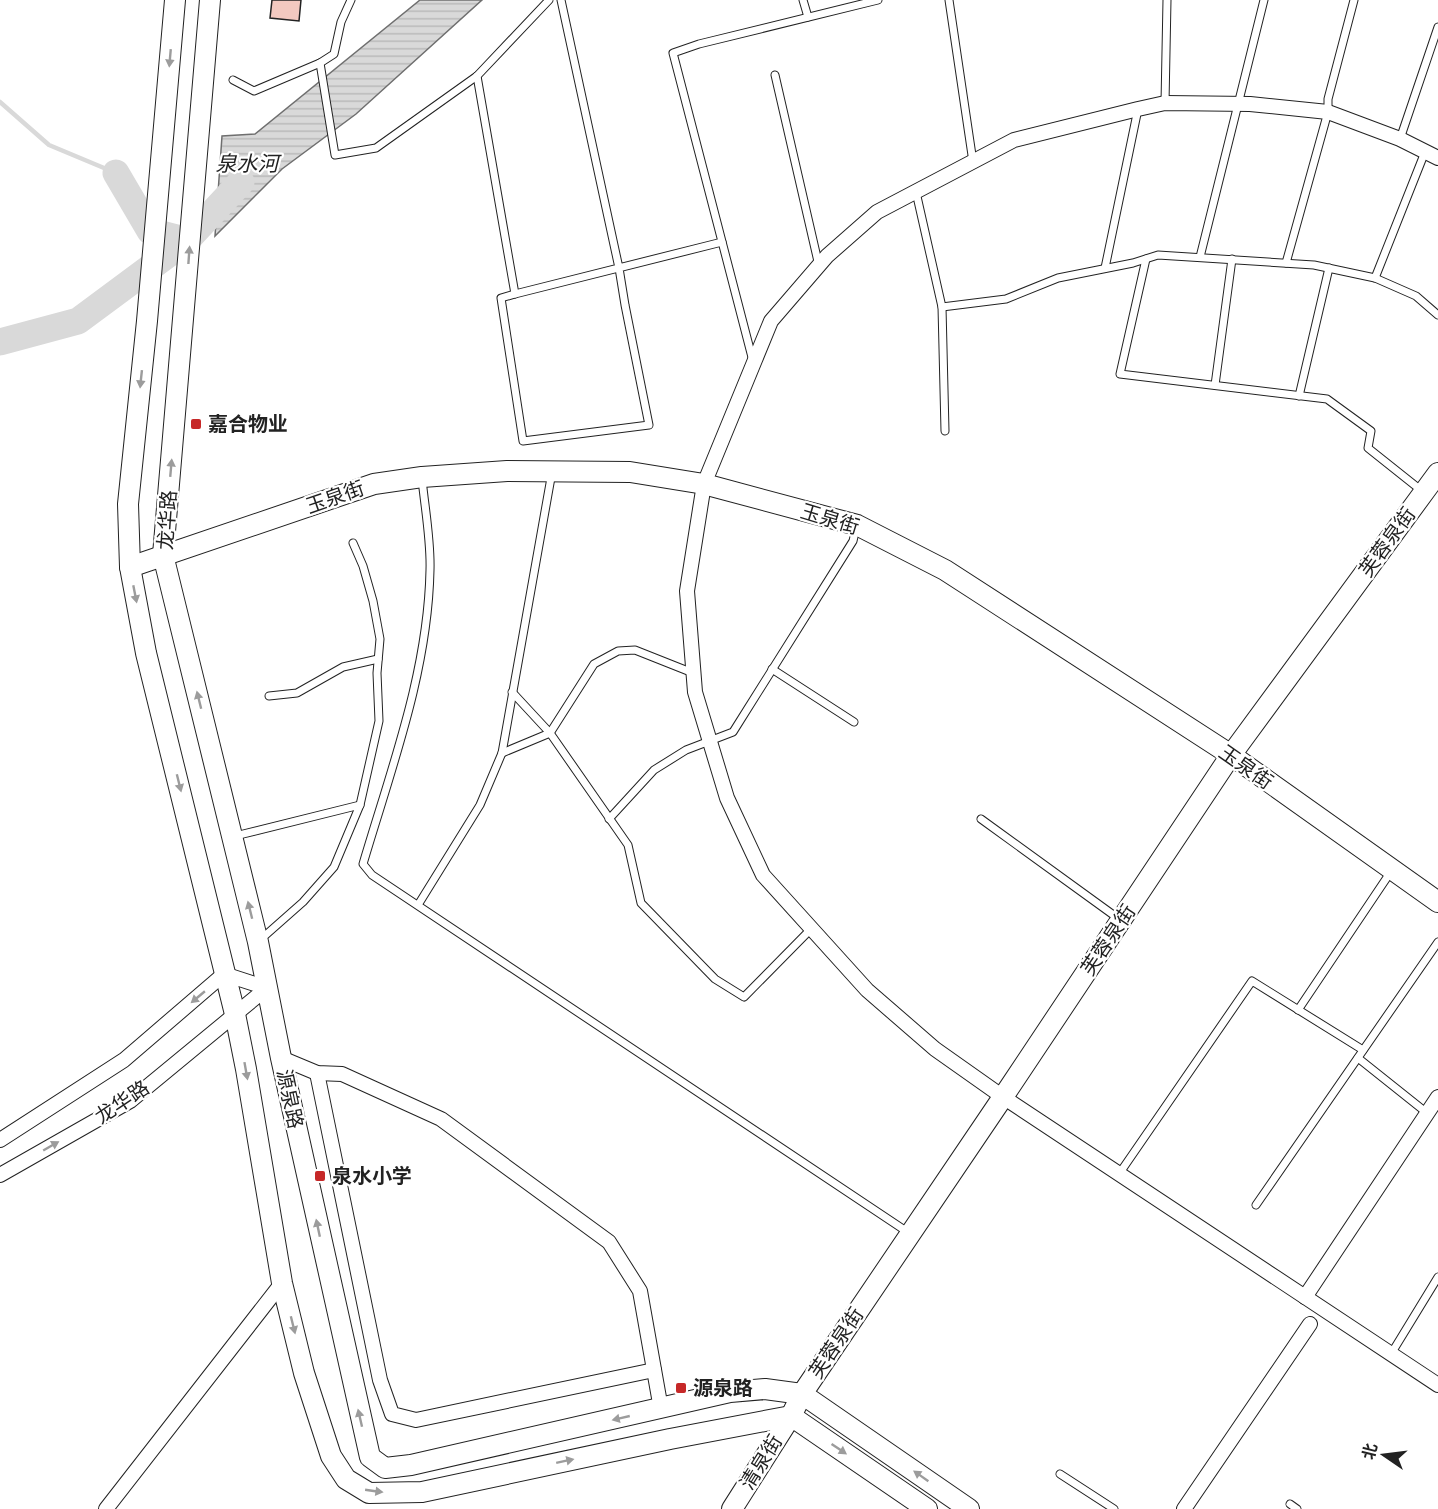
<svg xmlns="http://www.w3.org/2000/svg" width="1438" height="1509" viewBox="0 0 1438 1509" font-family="'Space Grotesk','Noto Sans SC',sans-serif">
<defs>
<pattern id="water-rules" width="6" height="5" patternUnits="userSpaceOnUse" patternTransform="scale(1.5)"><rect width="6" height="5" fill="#d9d9d9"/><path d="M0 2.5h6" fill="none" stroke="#bababa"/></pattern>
</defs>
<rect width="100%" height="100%" fill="#fff"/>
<polygon fill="url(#water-rules)" stroke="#6f6f6f" stroke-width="1.5" points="420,0 482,0 356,114 282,169 215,236 222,136 255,134"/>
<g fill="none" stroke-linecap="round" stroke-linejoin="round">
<polyline stroke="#d9d9d9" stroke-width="4.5" points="0,102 49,145 116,173"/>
<g stroke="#d9d9d9" stroke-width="27">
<polyline points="116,173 150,231 177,238"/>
<polyline points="0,342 78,321 186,241 241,182"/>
</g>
</g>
<polygon fill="#f3c9c0" stroke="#222" stroke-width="1.5" points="272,0 301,0 299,21 270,18"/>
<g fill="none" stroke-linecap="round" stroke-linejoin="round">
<g stroke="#222" stroke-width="9">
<g id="lane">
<polyline points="561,0 619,268 625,305 649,425 523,441 501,298 515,294 722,242"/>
<polyline points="803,0 808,17"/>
<polyline points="949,0 973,162"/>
<polyline points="320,63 335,155 376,148 477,76 549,0"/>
<polyline points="775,75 819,266"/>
<polyline points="477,76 515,294"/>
<polyline points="233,80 254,91 320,63 334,54 341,22 351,0"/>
<polyline points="1165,103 1167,0"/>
<polyline points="1400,139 1438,27"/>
<polyline points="916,192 942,307 945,431"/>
<polyline points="1200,257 1264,0"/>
<polyline points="1146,259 1120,374 1327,399 1371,431 1368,448 1422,491"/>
<polyline points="1286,263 1328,112 1328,99 1354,0"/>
<polyline points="1105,268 1138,109"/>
<polyline points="1375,278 1425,152"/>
<polyline points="942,307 1006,299 1058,278 1133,263 1158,255 1314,265 1375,278 1416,296 1438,315"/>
<polyline points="753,361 673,53 699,44 878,0"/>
<polyline points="1215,385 1232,259"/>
<polyline points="1299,396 1329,268"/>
<path d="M422 479C425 509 431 541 430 570 428 672 391 769 363 864L372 875 909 1233"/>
<polyline points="772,669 854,722"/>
<polyline points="512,692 550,733 628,845 641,903 715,979 744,997 812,928"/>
<polyline points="269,696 297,693 343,667 378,659"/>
<polyline points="502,753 550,733 594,664 618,651 635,650 693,673"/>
<polyline points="609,819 654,770 686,750 733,732 853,541 856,528"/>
<polyline points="981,819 1119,919"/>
<polyline points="235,836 360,805"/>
<polyline points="418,905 480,805 502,753 552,472"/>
<polyline points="260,940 303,902 334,867 360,805 379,721 377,673 380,639 373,601 363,566 353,543"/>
<polyline points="1298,1010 1392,870"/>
<polyline points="1358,1058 1427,1113"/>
<polyline points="1119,1174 1252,981 1363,1050"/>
<polyline points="1256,1205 1438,942"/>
<polyline points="1391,1354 1438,1277"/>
<polyline points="1060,1474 1114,1509"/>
<polyline points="1290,1504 1297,1509"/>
</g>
</g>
<g stroke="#222" stroke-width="16">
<g id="street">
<polyline points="1438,158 1400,139 1328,112 1250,104 1165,103 1138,109 1014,140 877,212 827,256 771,321 704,484 687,591 695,692 727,798 763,875 867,990 935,1049 1003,1097 1438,1385"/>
<polyline points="281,1058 317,1073 342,1074 441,1119 609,1242 640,1291 661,1409"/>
<polyline points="317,1073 380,1380 392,1414 416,1420 654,1370"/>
<polyline points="0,1140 124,1060 224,974 267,988"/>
<polyline points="0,1175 130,1101 267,988"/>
<polyline points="1305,1297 1438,1097"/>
<polyline points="106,1509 282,1283"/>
<polyline points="1184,1509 1310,1324"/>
</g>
</g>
<g stroke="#222" stroke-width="22">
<g id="secondary">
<polyline points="175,0 147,321 128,504 130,567 146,653 235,1014 246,1069 282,1283 304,1373 331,1456 346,1479 369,1493 422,1492 670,1439 791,1416 927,1509"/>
<polyline points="210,0 163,555 258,942 281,1058 370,1457 385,1468 411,1465 730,1392 765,1389 802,1394 969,1509"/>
<polyline points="130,567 374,484 422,477 507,471 630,472 704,484 857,525 945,570 1231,755 1438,902"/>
<polyline points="732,1509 791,1416 802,1394 1003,1097 1231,755 1438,473"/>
</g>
</g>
<use href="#lane" stroke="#fff" stroke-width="7"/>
<use href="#street" stroke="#fff" stroke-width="14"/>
<use href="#secondary" stroke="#fff" stroke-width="20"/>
</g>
<defs><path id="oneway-solid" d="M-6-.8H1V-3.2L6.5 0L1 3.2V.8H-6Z" transform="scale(1.5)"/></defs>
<g fill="#9c9c9c">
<use href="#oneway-solid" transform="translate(170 58) rotate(95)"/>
<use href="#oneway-solid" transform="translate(189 255) rotate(-86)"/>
<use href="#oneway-solid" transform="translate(141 379) rotate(96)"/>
<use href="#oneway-solid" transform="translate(171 468) rotate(-85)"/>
<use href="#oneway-solid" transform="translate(135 594) rotate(79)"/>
<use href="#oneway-solid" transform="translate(199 700) rotate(-104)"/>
<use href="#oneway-solid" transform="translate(179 783) rotate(76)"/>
<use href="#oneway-solid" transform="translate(250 910) rotate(-104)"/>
<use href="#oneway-solid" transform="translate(198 997) rotate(140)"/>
<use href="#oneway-solid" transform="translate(246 1071) rotate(80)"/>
<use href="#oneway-solid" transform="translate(51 1146) rotate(-30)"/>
<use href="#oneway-solid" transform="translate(318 1228) rotate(-102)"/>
<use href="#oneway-solid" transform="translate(293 1325) rotate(76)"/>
<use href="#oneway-solid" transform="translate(360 1418) rotate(-103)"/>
<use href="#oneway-solid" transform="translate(621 1418) rotate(167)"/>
<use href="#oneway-solid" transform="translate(839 1449) rotate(34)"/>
<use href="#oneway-solid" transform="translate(565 1461) rotate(-12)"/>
<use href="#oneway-solid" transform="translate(921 1476) rotate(-145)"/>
<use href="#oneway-solid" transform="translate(374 1491) rotate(8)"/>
</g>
<g fill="#c62828" stroke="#fff" stroke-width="2">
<rect x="190" y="418" width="12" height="12" rx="3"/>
<rect x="314" y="1170" width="12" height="12" rx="3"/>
<rect x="675" y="1382" width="12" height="12" rx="3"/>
</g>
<g text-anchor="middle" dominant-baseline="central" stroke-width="4.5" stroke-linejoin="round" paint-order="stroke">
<g font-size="20" font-weight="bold" fill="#222" stroke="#fff" text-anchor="start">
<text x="208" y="424">嘉合物业</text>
<text x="332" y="1176">泉水小学</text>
<text x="693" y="1388">源泉路</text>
</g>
<g font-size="20" fill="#222" stroke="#fff">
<text transform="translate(335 497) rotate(-19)">玉泉街</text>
<text transform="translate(830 519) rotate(17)">玉泉街</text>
<text transform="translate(167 520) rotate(-86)">龙华路</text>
<text transform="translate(1387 542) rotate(-54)">芙蓉泉街</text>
<text transform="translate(1246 767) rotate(35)">玉泉街</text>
<text transform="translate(1108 940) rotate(-56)">芙蓉泉街</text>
<text transform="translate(290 1099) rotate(78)">源泉路</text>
<text transform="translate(122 1102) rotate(-34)">龙华路</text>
<text transform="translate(836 1343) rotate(-56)">芙蓉泉街</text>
<text transform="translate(761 1462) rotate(-58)">清泉街</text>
</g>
<g font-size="21" font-style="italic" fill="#222" stroke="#fff">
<text x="247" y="163">泉水河</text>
</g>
</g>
<g transform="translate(1384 1455) rotate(284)" stroke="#ffffff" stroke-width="4.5" paint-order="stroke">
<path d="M0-4.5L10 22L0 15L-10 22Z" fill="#222222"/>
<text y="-9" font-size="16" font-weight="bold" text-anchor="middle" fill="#222222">北</text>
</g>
</svg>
